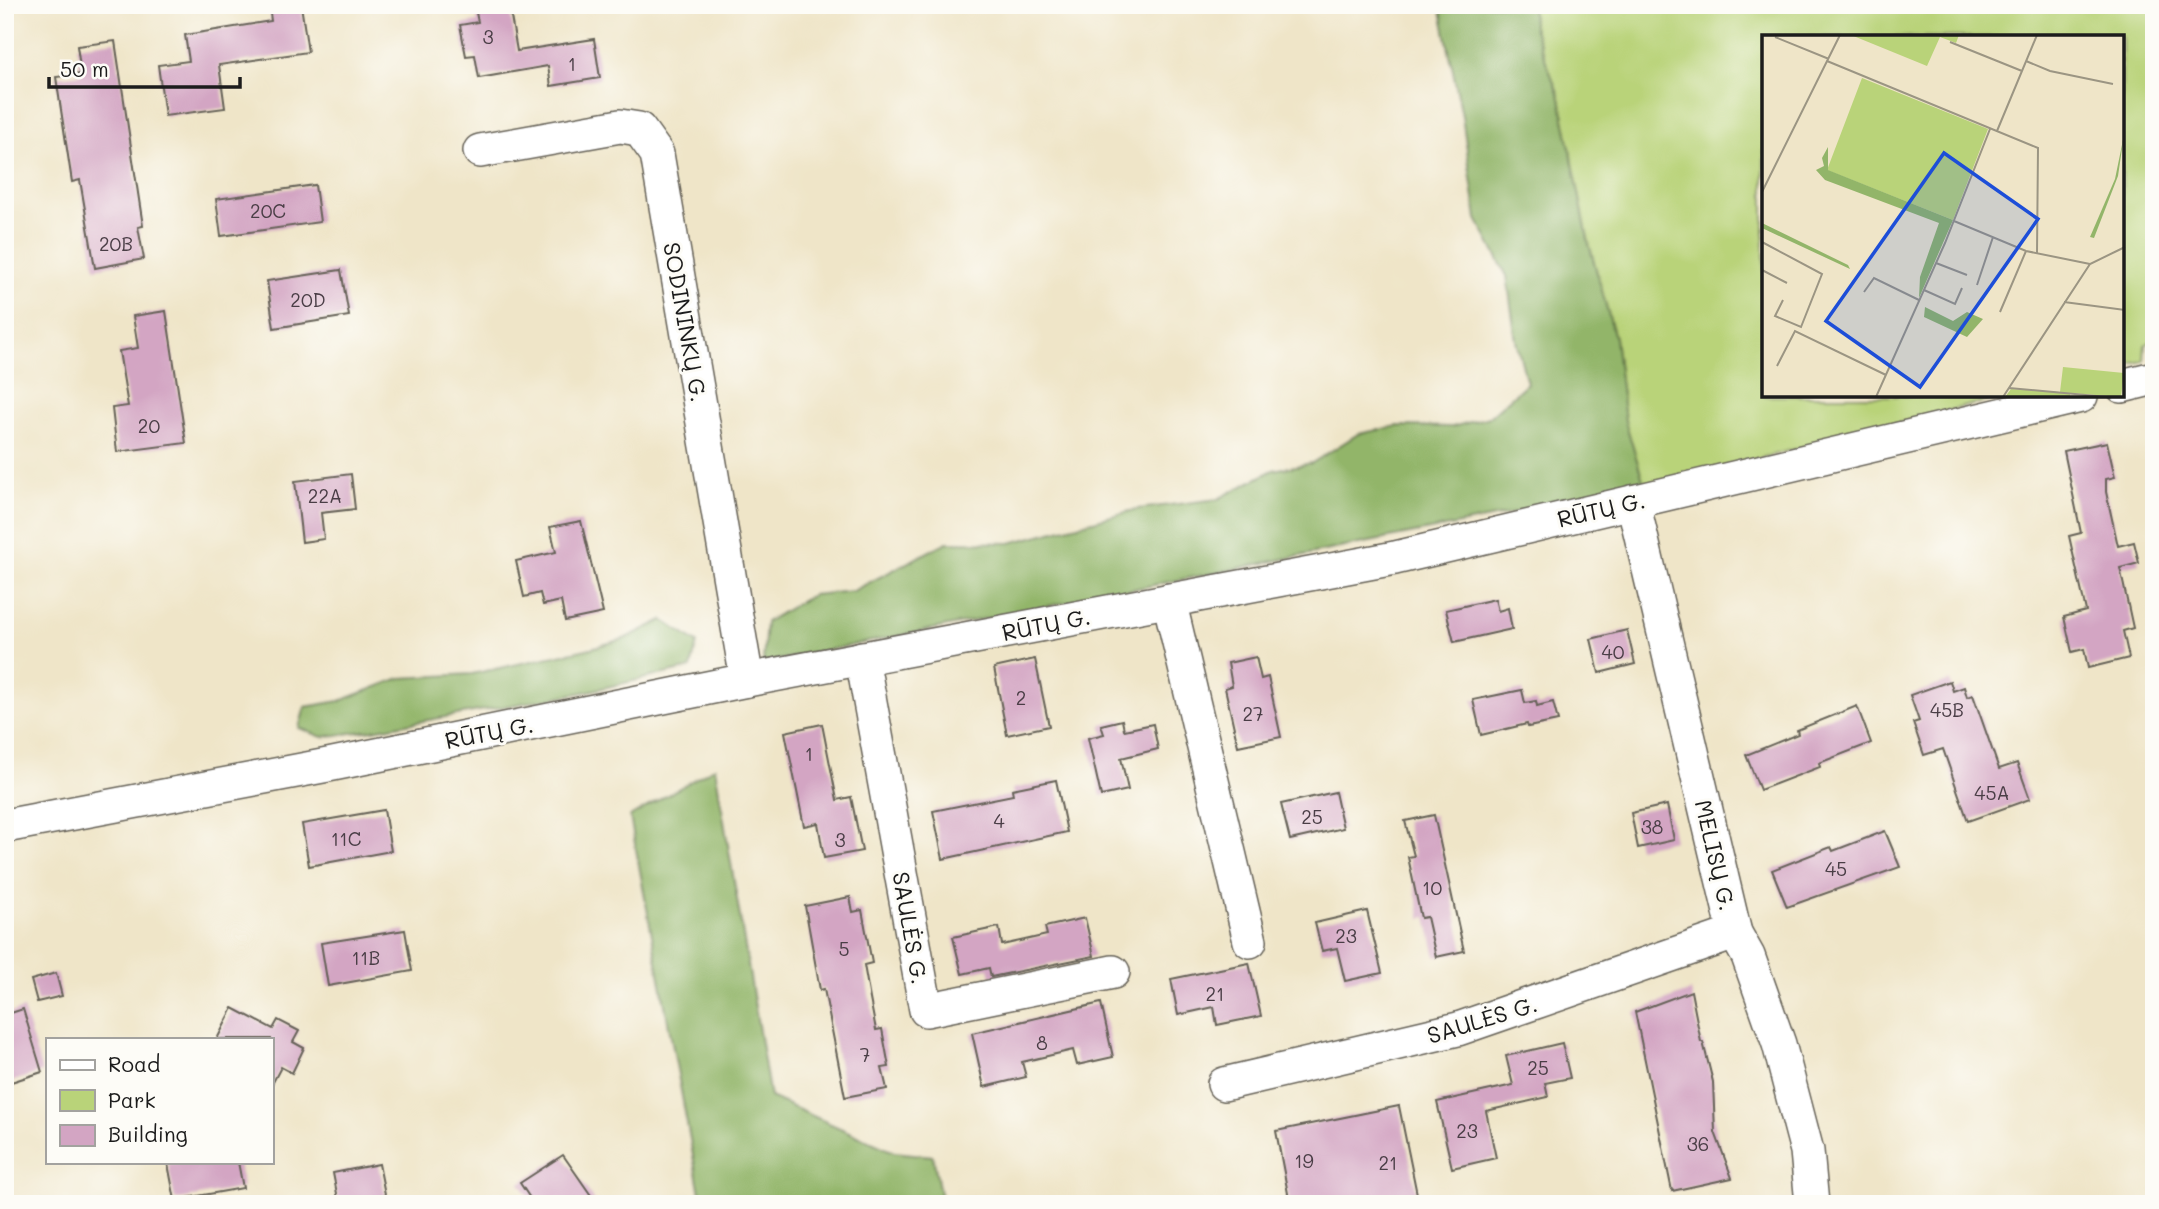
<svg xmlns="http://www.w3.org/2000/svg" width="2159" height="1209" viewBox="0 0 2159 1209" font-family="Mali,sans-serif">
<rect width="100%" height="100%" fill="#fdfcf7"/>
<filter id="ink" filterUnits="userSpaceOnUse"><feTurbulence type="fractalNoise" baseFrequency=".0143" numOctaves="2"/><feDisplacementMap in="SourceGraphic" scale="14" xChannelSelector="R" yChannelSelector="G"/><feConvolveMatrix kernelMatrix="1 2 1 2 8 2 1 2 1" color-interpolation-filters="sRGB"/></filter>
<filter id="wash" filterUnits="userSpaceOnUse"><feTurbulence type="fractalNoise" baseFrequency=".00686" numOctaves="4" result="noise"/><feDisplacementMap in="SourceGraphic" scale="28" xChannelSelector="R" yChannelSelector="G"/><feGaussianBlur stdDeviation="1.57" result="paint"/><feColorMatrix in="noise" values="0 0 0 0 0 0 0 0 0 0 0 0 0 0 0 0 0 1.4 0 .05"/><feComposite in="paint" operator="in"/></filter>
<g filter="url(#wash)">
<rect width="100%" height="100%" fill="#efe5c8"/>
<polygon fill="#b9d379" stroke="#6a784a" stroke-width="2" points="1532,5 2154,5 2154,340 2145,345 2144,361 2122,366 2122,37 1764,37 1764,396 2007,396 1645,487 1625,421 1615,338 1589,244 1560,98 1533,27"/>
<g fill="#92b569" stroke="#576842" stroke-width="2">
<polygon points="1440,5 1532,5 1533,27 1560,98 1589,244 1615,338 1625,421 1645,487 763,663 766,622 812,595 853,591 947,542 1010,543 1138,509 1218,499 1273,470 1312,463 1358,434 1398,426 1452,427 1489,417 1527,383 1516,341 1507,276 1477,219 1462,116"/>
<polygon points="663,620 697,643 691,668 585,692 373,730 322,737 299,728 305,707 340,701 400,678 472,674 587,649 624,639"/>
<polygon points="715,767 770,1097 894,1152 933,1156 942,1204 702,1204 630,817"/>
</g>
<g id="blocks">
<g fill="#d3a5c3">
<polygon points="269,5 301,5 308,52 219,65 225,108 165,116 158,65 189,61 185,35 271,21"/>
<polygon points="493,5 509,5 517,51 594,39 600,78 551,86 548,66 479,78 475,55 466,56 460,25 478,22 475,8"/>
<polygon points="115,41 143,226 138,227 144,259 95,268 80,180 72,182 56,77 81,74 77,46"/>
<polygon points="315,185 320,222 221,236 216,199"/>
<polygon points="341,270 349,316 274,328 267,281"/>
<polygon points="166,311 186,443 117,452 112,408 128,406 119,351 138,348 133,316"/>
<polygon points="2107,442 2115,477 2106,479 2106,492 2118,546 2134,542 2139,563 2120,568 2133,628 2123,631 2129,658 2088,668 2084,649 2072,652 2064,617 2086,611 2069,536 2081,533 2064,451"/>
<polygon points="351,474 355,509 321,513 324,539 302,542 295,481"/>
<polygon points="581,521 603,613 565,621 561,601 543,605 540,593 524,597 516,561 556,552 550,527"/>
<polygon points="1495,599 1498,611 1508,608 1512,629 1454,642 1446,610"/>
<polygon points="1627,630 1635,664 1599,673 1591,639"/>
<polygon points="1256,657 1261,679 1268,677 1281,737 1238,746 1225,688 1232,686 1228,663"/>
<polygon points="1035,659 1049,726 1007,735 994,668"/>
<polygon points="1950,681 1953,691 1964,687 1967,697 1973,695 1999,769 2017,763 2030,799 1968,821 1943,749 1924,755 1913,723 1919,721 1910,695"/>
<polygon points="1522,690 1525,703 1536,701 1537,706 1553,702 1558,721 1528,727 1527,724 1481,735 1473,700"/>
<polygon points="1857,706 1871,743 1819,763 1820,767 1760,790 1746,755 1798,734 1797,730"/>
<polygon points="1122,720 1124,730 1153,724 1158,749 1121,758 1128,790 1101,796 1088,738 1104,734 1101,725"/>
<polygon points="822,724 837,800 851,797 862,851 824,858 818,823 804,826 785,732"/>
<polygon points="1056,780 1067,832 943,859 933,811 1013,795 1012,789"/>
<polygon points="1335,792 1343,828 1290,840 1281,804"/>
<polygon points="1667,805 1674,840 1638,848 1631,813"/>
<polygon points="384,810 391,851 309,866 302,824"/>
<polygon points="1434,815 1464,951 1436,957 1427,917 1421,918 1408,857 1414,856 1405,821"/>
<polygon points="1885,831 1900,867 1787,907 1772,870 1831,847 1833,851"/>
<polygon points="850,897 853,912 862,910 872,963 864,965 870,999 876,1030 882,1029 889,1067 882,1068 887,1089 845,1097 824,989 820,990 805,906"/>
<polygon points="1367,911 1382,973 1345,981 1337,948 1322,951 1315,923"/>
<polygon points="1085,918 1094,956 991,977 989,968 962,974 953,937 999,927 1002,945 1047,935 1045,927"/>
<polygon points="405,930 412,971 328,986 321,943"/>
<polygon points="1249,963 1261,1016 1217,1025 1214,1007 1178,1015 1171,979"/>
<polygon points="56,973 62,996 37,1002 31,980"/>
<polygon points="1691,991 1701,1042 1703,1042 1713,1082 1715,1132 1732,1178 1672,1191 1635,1012"/>
<polygon points="1101,1003 1113,1057 1077,1065 1073,1050 1022,1062 1026,1077 984,1087 972,1033"/>
<polygon points="233,1008 273,1029 278,1020 299,1031 293,1042 304,1048 292,1073 281,1067 271,1086 271,1039 217,1039"/>
<polygon points="23,1009 42,1072 5,1084 5,1015"/>
<polygon points="1562,1043 1570,1078 1545,1083 1548,1097 1486,1111 1496,1158 1452,1168 1437,1102 1513,1085 1506,1056"/>
<polygon points="1399,1106 1419,1204 1290,1204 1276,1131"/>
<polygon points="563,1155 597,1204 534,1204 520,1183"/>
<polygon points="179,1162 238,1162 243,1188 175,1200 168,1164"/>
<polygon points="379,1164 387,1204 339,1204 333,1173"/>
</g>
</g>
</g>
<g filter="url(#ink)">
<use href="#blocks" fill-opacity="0" stroke="#666258" stroke-width="2"/>
<g fill="none" stroke-linecap="round" stroke-linejoin="round">
<g stroke="#666258" stroke-width="36">
<g id="minor">
<polyline points="480,151 620,126 639,129 657,154 747,680"/>
<polyline points="2122,386 2154,378"/>
<polyline points="1633,502 1735,933 1748,956 1779,1044 1807,1151 1812,1204"/>
<polyline points="1169,600 1250,941"/>
<polyline points="862,658 926,1010 1113,972"/>
<polyline points="5,826 328,765 747,680 1395,558 2081,396"/>
<polyline points="1224,1084 1458,1029 1735,933"/>
</g>
</g>
<use href="#minor" stroke="#fff" stroke-width="33"/>
</g>
</g>
<g text-anchor="middle" dominant-baseline="central" stroke-width="6" stroke-linejoin="round" paint-order="stroke">
<g font-size="19" fill="#4a3e46">
<text x="488" y="36">3</text>
<text x="572" y="63">1</text>
<text x="268" y="210">20C</text>
<text x="116" y="243">20B</text>
<text x="308" y="299">20D</text>
<text x="149" y="425">20</text>
<text x="325" y="495">22A</text>
<text x="1613" y="651">40</text>
<text x="1021" y="697">2</text>
<text x="1947" y="709">45B</text>
<text x="1253" y="713">27</text>
<text x="809" y="753">1</text>
<text x="1992" y="792">45A</text>
<text x="1312" y="816">25</text>
<text x="999" y="820">4</text>
<text x="1652" y="826">38</text>
<text x="346" y="838">11C</text>
<text x="840" y="839">3</text>
<text x="1836" y="868">45</text>
<text x="1432" y="887">10</text>
<text x="1346" y="935">23</text>
<text x="844" y="948">5</text>
<text x="366" y="957">11B</text>
<text x="1215" y="993">21</text>
<text x="1042" y="1042">8</text>
<text x="865" y="1054">7</text>
<text x="1538" y="1067">25</text>
<text x="1467" y="1130">23</text>
<text x="1698" y="1143">36</text>
<text x="1304" y="1160">19</text>
<text x="1388" y="1162">21</text>
</g>
<g font-size="23" fill="#1c1c1c" stroke="#fdfcf7">
<text transform="translate(686 322) rotate(80)">SODININKŲ G.</text>
<text transform="translate(1601 509) rotate(-13)">RŪTŲ G.</text>
<text transform="translate(1046 624) rotate(-11)">RŪTŲ G.</text>
<text transform="translate(489 732) rotate(-11)">RŪTŲ G.</text>
<text transform="translate(1716 855) rotate(77)">MELISŲ G.</text>
<text transform="translate(911 928) rotate(80)">SAULĖS G.</text>
<text transform="translate(1482 1019) rotate(-17)">SAULĖS G.</text>
</g>
</g>
<g transform="translate(1762 35)">
<rect width="362" height="362" fill="#efe5c8"/>
<path d="M89 0H197L194 8 178 2 165 31ZM100 43 226 94 191 185 65 135ZM301 332 362 338 359 362 308 358V362H243L249 354 298 357Z" fill="#b9d379"/>
<path d="M362 100 356 141 332 203 328 202 353 144ZM66 112V135L191 185 157 263 158 242 177 188 63 145 54 135 62 131 60 123ZM0 188 86 230 88 234 0 193ZM163 272 191 286 205 277 221 284 205 302 162 282Z" fill="#92b569"/>
<path fill="none" stroke="#9b9583" stroke-width="2" d="M13 2 67 24M188 7 260 36M65 26 276 113 275 218M264 26 288 36 351 49M235 96 275 0M0 157 78 0M192 186 264 216 328 229M0 207 60 239 39 292 13 281 21 265M174 228 205 240M0 235 25 248M215 250 231 202M162 255 193 269 200 253M102 257 112 243 157 265M302 267 363 275M238 277 264 216M15 331 33 296 124 340M247 353 345 362M114 362 183 208 228 94M241 362 328 229 363 212"/>
<path fill="#1d4ed8" fill-opacity="0.15" stroke="#1d4ed8" stroke-width="3.5" d="M182 118 276 184 158 352 64 286Z"/>
<rect width="362" height="362" fill="none" stroke="#1c1c1c" stroke-width="3.5"/>
</g>
<rect width="2159" height="1209" fill="none" stroke="#fdfcf7" stroke-width="28"/>
<rect x="46" y="1038" width="228" height="126" fill="#fdfcf7" stroke="#a3a29f" stroke-width="2"/>
<rect x="60" y="1060" width="35" height="10" fill="#ffffff" stroke="#a3a29f" stroke-width="2"/>
<text x="108" y="1072" font-size="21" fill="#1c1c1c">Road</text>
<rect x="60" y="1090" width="35" height="21" fill="#b9d379" stroke="#a3a29f" stroke-width="2"/>
<text x="108" y="1108" font-size="21" fill="#1c1c1c">Park</text>
<rect x="60" y="1125" width="35" height="21" fill="#d3a5c3" stroke="#a3a29f" stroke-width="2"/>
<text x="108" y="1142" font-size="21" fill="#1c1c1c">Building</text>
<path d="M49 77v10h191v-10" fill="none" stroke="#1c1c1c" stroke-width="3.5"/>
<text x="60" y="77" font-size="21" fill="#1c1c1c" stroke="#fdfcf7" stroke-width="5" paint-order="stroke">50 m</text>
</svg>
